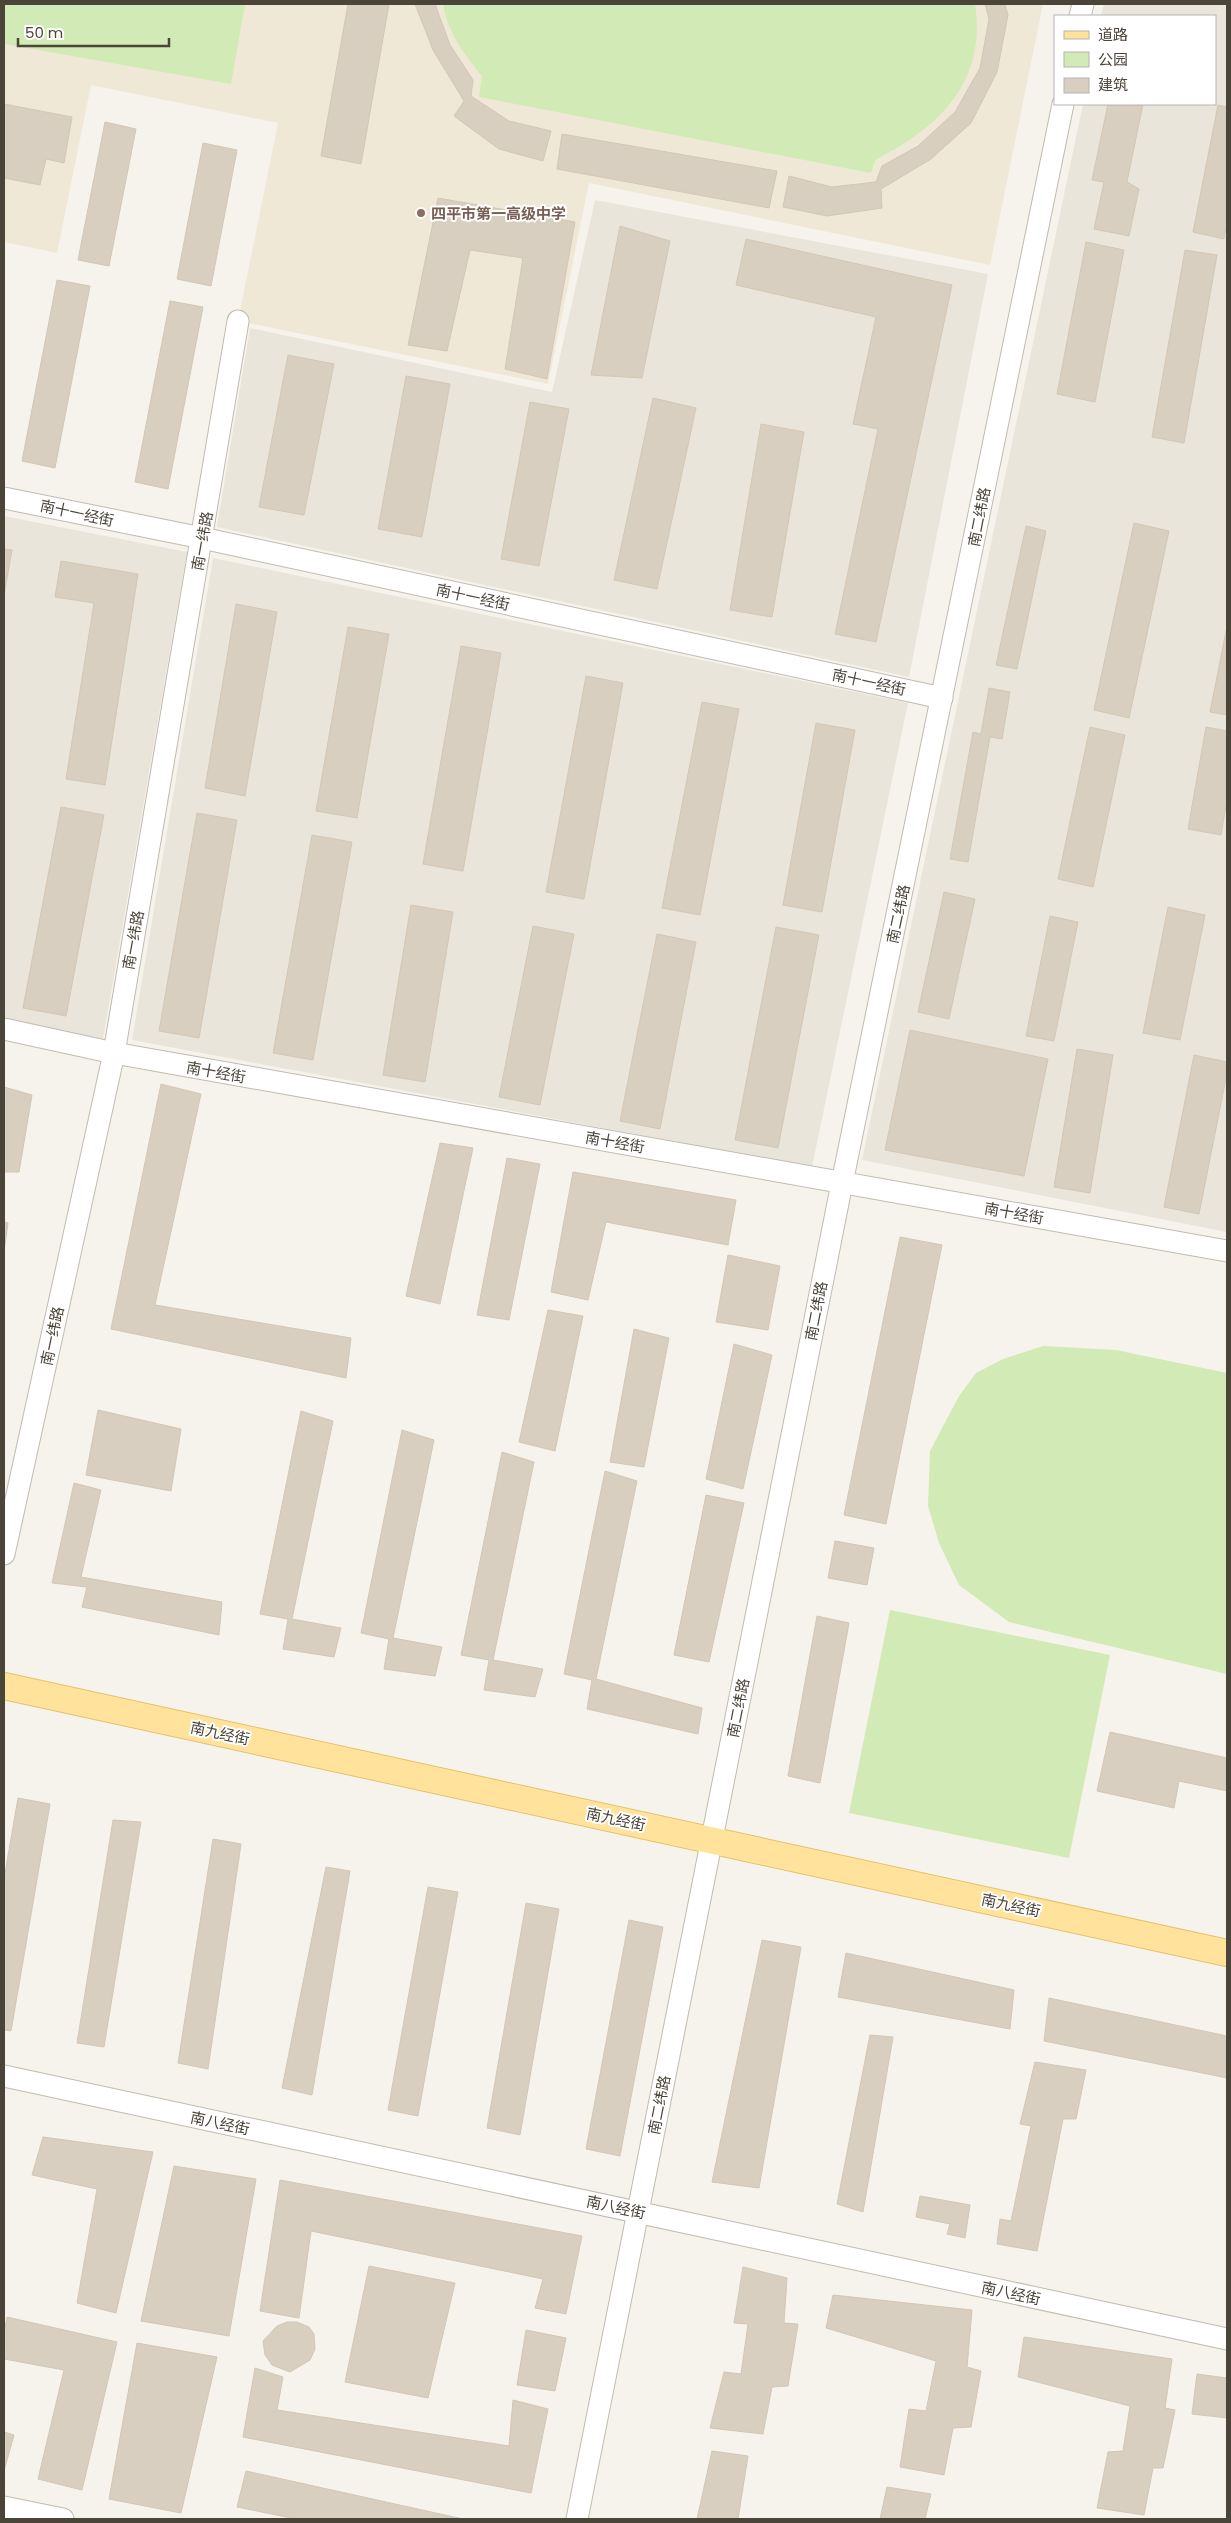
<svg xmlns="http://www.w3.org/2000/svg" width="1231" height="2523" viewBox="0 0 1231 2523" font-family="Poppins,'Noto Sans SC',sans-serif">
<rect width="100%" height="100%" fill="#f6f3ec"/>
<g fill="#eae5da">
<polygon points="1104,4 1227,4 1227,1232 862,1160 1083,104 1215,104 1215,16 1101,16"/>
<polygon points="595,200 988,274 909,677 217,527 250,328 552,392"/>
<polygon points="4,516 187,552 103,1039 4,1018"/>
<polygon points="213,558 908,703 812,1167 132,1040"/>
</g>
<polygon fill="#efe8d6" points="4,4 1043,4 990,265 589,183 548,384 238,321 278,123 91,85 57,253 4,242"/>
<g fill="#d2eab5">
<polygon points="4,4 245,4 231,84 4,44"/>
<path d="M443 4H975C987 82 939 128 875 160L871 173 479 97 482 76C464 54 448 33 443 4Z"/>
<polygon points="1043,1346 1116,1350 1227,1373 1227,1674 1009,1622 959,1585 939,1543 928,1506 930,1451 959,1396 976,1373 1003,1359"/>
<polygon points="890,1610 1110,1655 1069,1858 849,1813"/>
</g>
<g fill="#d8cfc1" stroke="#d3c7b4">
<polygon points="348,4 389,4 361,164 321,156"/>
<polygon points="415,4 435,4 450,45 473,80 471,96 509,121 551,131 543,161 499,149 454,116 464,101 433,50"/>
<polygon points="985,4 1005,4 1008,15 997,72 971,123 931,159 881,189 882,208 827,216 783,207 789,176 832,187 876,182 882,166 918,146 955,112 980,68 989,19"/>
<polygon points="4,104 72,117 64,163 46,159 40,185 4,178"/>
<polygon points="1108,104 1143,104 1127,182 1139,189 1129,236 1094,229 1104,182 1092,180"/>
<polygon points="1218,105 1227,107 1227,222 1224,239 1193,232"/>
<polygon points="105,122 136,129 109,266 78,260"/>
<polygon points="562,134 777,171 769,208 557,169"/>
<polygon points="203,143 237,150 211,286 177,279"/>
<polygon points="438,198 575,222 547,379 505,369 523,258 470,250 447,351 408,345"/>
<polygon points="620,226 670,241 642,378 591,375"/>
<polygon points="746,239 952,285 876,642 835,634 878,429 853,424 876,317 736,285"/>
<polygon points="1086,242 1124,250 1095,402 1057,394"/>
<polygon points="1185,250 1217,255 1184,443 1152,437"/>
<polygon points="57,280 90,286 55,468 22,461"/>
<polygon points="170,301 203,307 168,489 135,482"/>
<polygon points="288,355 334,364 304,515 259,507"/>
<polygon points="406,376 450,384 422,537 378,529"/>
<polygon points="653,398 696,408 657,589 614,580"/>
<polygon points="530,402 569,409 539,566 501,559"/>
<polygon points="761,424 804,432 772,617 730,610"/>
<polygon points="1134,523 1169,531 1129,718 1094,710"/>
<polygon points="1026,526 1046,531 1017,669 996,665"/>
<polygon points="4,549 12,550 4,595"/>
<polygon points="61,561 138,574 105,785 66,779 94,603 55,597"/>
<polygon points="236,604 277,612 245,796 205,788"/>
<polygon points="1227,626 1227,715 1210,712"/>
<polygon points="348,627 389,634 357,818 316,811"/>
<polygon points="461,646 501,653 463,871 423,864"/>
<polygon points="586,676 623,683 584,899 546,892"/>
<polygon points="989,688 1010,692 1002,739 990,737 968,862 950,859 973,732 981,734"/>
<polygon points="702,702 739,709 700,915 662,908"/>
<polygon points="816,723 855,730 822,912 783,905"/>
<polygon points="1090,727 1125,735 1093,887 1058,879"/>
<polygon points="1206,727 1227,731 1227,799 1221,835 1188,829"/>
<polygon points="61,807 104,815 66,1016 23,1008"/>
<polygon points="197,813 237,820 199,1038 159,1031"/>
<polygon points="312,835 352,842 313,1060 273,1053"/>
<polygon points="944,892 975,899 949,1019 918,1012"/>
<polygon points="411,905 453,912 425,1082 383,1075"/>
<polygon points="1168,907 1205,915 1180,1040 1143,1033"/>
<polygon points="1050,916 1078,922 1054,1041 1026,1036"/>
<polygon points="533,926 574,934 540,1105 499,1097"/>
<polygon points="776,927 819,935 778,1148 735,1140"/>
<polygon points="657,934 696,942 660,1129 620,1121"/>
<polygon points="910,1030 1048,1059 1024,1176 885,1150"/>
<polygon points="1077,1049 1113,1055 1090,1193 1054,1187"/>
<polygon points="1194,1055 1227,1062 1227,1073 1199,1214 1164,1207"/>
<polygon points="161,1084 201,1094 155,1305 351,1338 346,1378 111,1329"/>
<polygon points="4,1087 32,1095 19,1172 4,1172"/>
<polygon points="440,1143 473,1148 440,1304 406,1296"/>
<polygon points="507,1158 540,1164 509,1320 477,1315"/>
<polygon points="573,1172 736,1200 728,1245 606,1222 588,1300 551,1292"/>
<polygon points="4,1222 8,1223 4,1252"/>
<polygon points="900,1237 942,1245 886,1524 844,1515"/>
<polygon points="728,1255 780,1266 768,1330 716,1322"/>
<polygon points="548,1310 583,1316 555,1451 519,1442"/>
<polygon points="634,1329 669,1338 644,1467 610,1462"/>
<polygon points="734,1344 772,1355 743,1489 706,1479"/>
<polygon points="98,1410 181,1429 171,1491 86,1475"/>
<polygon points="301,1411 333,1421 292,1619 341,1628 334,1657 283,1649 288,1619 260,1614"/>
<polygon points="402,1430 434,1440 393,1638 442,1647 435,1676 384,1669 389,1639 361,1633"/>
<polygon points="502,1452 534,1462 493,1660 543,1669 535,1697 484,1690 489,1660 461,1655"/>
<polygon points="605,1471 637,1481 596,1679 702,1708 698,1734 587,1709 592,1680 564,1674"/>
<polygon points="74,1483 101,1490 81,1577 222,1602 219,1635 82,1607 87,1587 52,1583"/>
<polygon points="706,1495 744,1503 709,1662 674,1655"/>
<polygon points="835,1541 874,1548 867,1585 828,1578"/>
<polygon points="817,1616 849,1623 820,1783 788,1776"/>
<polygon points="1110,1732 1227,1758 1227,1791 1179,1781 1174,1808 1097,1791"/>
<polygon points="18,1798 50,1804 11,2031 4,2030 4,1879"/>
<polygon points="113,1820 141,1822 104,2047 77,2043"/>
<polygon points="213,1839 241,1844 208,2069 178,2063"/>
<polygon points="326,1867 350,1871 312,2095 282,2088"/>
<polygon points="428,1887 458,1892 418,2116 388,2110"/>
<polygon points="526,1903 559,1909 520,2135 487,2128"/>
<polygon points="629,1920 663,1927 620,2156 586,2149"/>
<polygon points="762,1940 801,1947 759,2188 712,2182"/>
<polygon points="846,1953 1014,1990 1010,2029 838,1997"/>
<polygon points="1049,1998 1227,2036 1227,2078 1044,2041"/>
<polygon points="870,2035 893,2037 863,2212 837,2204"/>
<polygon points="1035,2062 1086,2070 1076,2119 1063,2119 1037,2251 997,2244 1000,2219 1011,2221 1031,2126 1020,2124"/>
<polygon points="43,2137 153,2152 116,2313 77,2303 97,2189 32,2175"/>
<polygon points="174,2166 256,2179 229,2336 141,2321"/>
<polygon points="280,2180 582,2236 566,2314 535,2308 543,2279 311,2231 299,2318 260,2311"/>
<polygon points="920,2196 970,2205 965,2238 947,2234 950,2224 916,2217"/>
<polygon points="369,2266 455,2283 428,2398 345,2382"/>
<polygon points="743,2267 787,2278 784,2323 798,2324 788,2386 772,2387 763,2434 710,2428 724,2372 741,2374 748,2324 734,2323"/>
<polygon points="833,2295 972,2310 967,2367 981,2371 971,2427 953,2428 944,2475 900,2467 909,2409 926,2411 936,2361 826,2328"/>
<polygon points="7,2317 117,2342 82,2490 38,2479 64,2370 4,2359 4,2332"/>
<polygon points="287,2322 297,2322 309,2327 314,2334 315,2349 310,2360 290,2372 272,2365 265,2355 263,2341 277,2326"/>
<polygon points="526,2330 566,2338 555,2391 517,2385"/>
<polygon points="1024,2337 1172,2359 1165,2408 1175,2410 1163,2468 1153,2468 1144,2515 1097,2508 1108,2452 1123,2451 1130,2406 1018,2377"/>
<polygon points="137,2343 217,2357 181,2513 109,2499"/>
<polygon points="255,2368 283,2377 277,2410 509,2446 513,2400 548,2409 531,2493 243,2437"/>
<polygon points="1197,2374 1227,2378 1227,2418 1192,2414"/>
<polygon points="4,2432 14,2435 4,2471"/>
<polygon points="712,2451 748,2456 738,2519 697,2519"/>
<polygon points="246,2471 463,2519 296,2519 237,2507"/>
<polygon points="887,2487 931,2494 925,2519 880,2519"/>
</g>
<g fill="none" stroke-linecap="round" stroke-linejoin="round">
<g stroke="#c2bbae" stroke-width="23">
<g id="minor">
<polyline points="1080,16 1083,4"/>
<polyline points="4,498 202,538 942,698"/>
<polyline points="4,1029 114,1053 1227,1251"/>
<polyline points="4,1554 114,1053 238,321"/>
<polyline points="4,2076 1227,2339"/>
<polyline points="4,2507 63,2519"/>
<polyline points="577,2519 842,1183 1063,104"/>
</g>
</g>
<g stroke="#e6c16a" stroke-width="28">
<polyline id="major" points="4,1686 1227,1953"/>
</g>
<use href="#minor" stroke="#fff" stroke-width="21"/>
<use href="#major" stroke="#ffe39c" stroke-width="26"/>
</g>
<circle fill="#8d6e63" stroke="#fff" stroke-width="2" cx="421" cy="213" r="5"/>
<g text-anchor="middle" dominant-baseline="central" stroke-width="4" stroke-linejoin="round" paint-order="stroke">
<g font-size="15" font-weight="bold" fill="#785e54" stroke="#fff" text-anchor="start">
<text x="431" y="213">四平市第一高级中学</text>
</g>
<g font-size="15" fill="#4b4439" stroke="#fff">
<text transform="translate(77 513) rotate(12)">南十一经街</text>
<text transform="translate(979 517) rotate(-79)">南二纬路</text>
<text transform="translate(202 541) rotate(-80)">南一纬路</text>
<text transform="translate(473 597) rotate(12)">南十一经街</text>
<text transform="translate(869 682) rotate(12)">南十一经街</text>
<text transform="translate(898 914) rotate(-78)">南二纬路</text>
<text transform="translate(133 940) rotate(-80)">南一纬路</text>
<text transform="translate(216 1072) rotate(10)">南十经街</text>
<text transform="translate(615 1142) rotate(10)">南十经街</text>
<text transform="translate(1014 1213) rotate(10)">南十经街</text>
<text transform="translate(816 1311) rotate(-79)">南二纬路</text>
<text transform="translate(52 1336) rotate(-78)">南一纬路</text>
<text transform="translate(738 1708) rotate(-79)">南二纬路</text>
<text transform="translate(220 1733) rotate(12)">南九经街</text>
<text transform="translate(616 1819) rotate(12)">南九经街</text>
<text transform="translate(1011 1905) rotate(12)">南九经街</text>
<text transform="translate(659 2105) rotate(-79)">南二纬路</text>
<text transform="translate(220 2123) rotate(12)">南八经街</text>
<text transform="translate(616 2207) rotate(12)">南八经街</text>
<text transform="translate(1011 2293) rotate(12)">南八经街</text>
</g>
</g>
<rect width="1231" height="2523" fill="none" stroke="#4b4439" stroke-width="10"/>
<rect x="1054" y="15" width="162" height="90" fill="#ffffff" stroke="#b7b4b0"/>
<rect x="1064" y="31" width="25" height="8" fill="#ffe39c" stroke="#b7b4b0"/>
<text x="1098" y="40" font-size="15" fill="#4b4439">道路</text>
<rect x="1064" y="52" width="25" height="15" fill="#d2eab5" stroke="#b7b4b0"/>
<text x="1098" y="65" font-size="15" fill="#4b4439">公园</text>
<rect x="1064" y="78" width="25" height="15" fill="#d8cfc1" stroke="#b7b4b0"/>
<text x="1098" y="90" font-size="15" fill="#4b4439">建筑</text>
<path d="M18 38v8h151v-8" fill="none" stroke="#4b4439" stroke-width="2.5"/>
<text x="25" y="38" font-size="15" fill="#4b4439" stroke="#ffffff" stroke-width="4" paint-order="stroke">50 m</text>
</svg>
